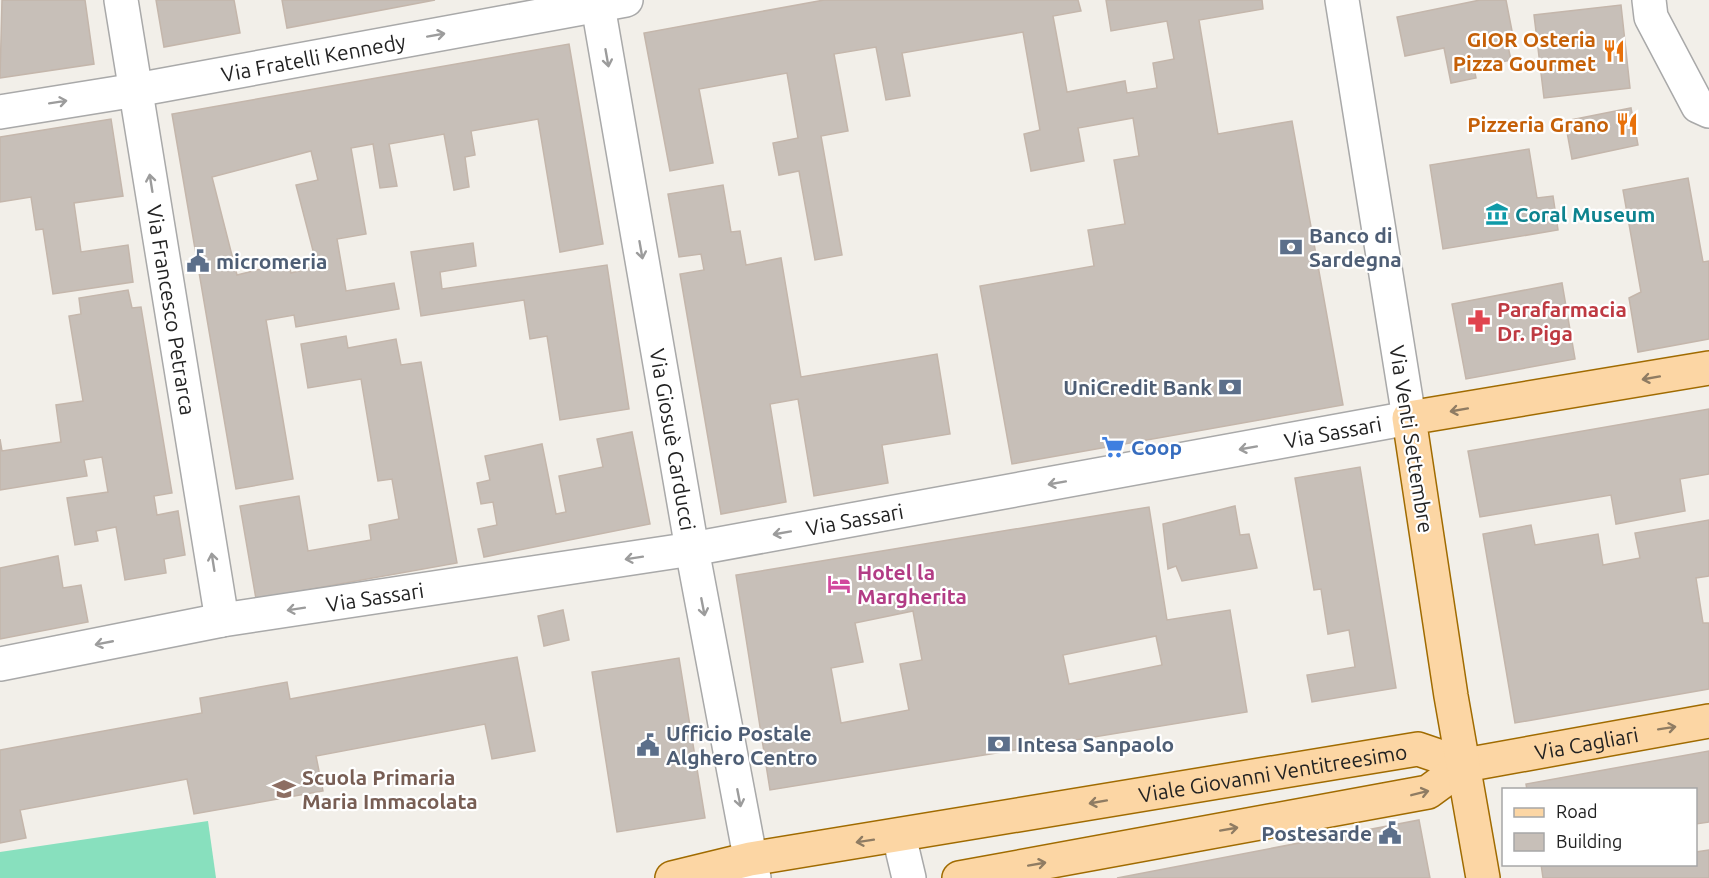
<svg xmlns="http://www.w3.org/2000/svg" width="1709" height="878" viewBox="0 0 1709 878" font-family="Ubuntu,sans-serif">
<rect width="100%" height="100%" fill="#f2efe9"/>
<polygon fill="#88e0be" points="208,821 216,878 0,878 0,852"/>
<g fill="#c7bfb8" stroke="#c4b6ab" stroke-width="1.5" fill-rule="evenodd">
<polygon points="2,0 85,0 94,64 0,78"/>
<polygon points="156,0 234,0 240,33 164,47"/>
<polygon points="282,0 435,0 287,28"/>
<polygon points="824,0 1078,0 1081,11 1053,16 1067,92 1125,81 1127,93 1157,88 1153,63 1174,59 1167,21 1111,31 1106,0 1262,0 1263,9 1199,20 1218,134 1292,121 1343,405 1012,464 980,286 1094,266 1088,230 1125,224 1114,160 1139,156 1133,118 1078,128 1084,161 1031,171 1024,134 1040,130 1023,32 902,53 910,96 886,100 876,47 834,54 848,131 821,136 842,255 815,260 799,171 779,175 773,143 798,138 787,73 699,89 713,163 670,171 644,33"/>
<polygon points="1480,0 1506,0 1513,36 1506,37 1511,60 1474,68 1476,78 1451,83 1444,48 1405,56 1397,17"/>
<polygon points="1621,5 1630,88 1544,98 1534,15"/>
<path d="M569 44 603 244 560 252 538 119 471 131 475 155 465 157 469 187 454 190 444 134 389 144 397 186 380 188 373 144 351 148 366 234 337 239 346 291 394 283 399 309 296 327 294 315 266 320 293 479 236 489 172 114ZM311 151 318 180 296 185 317 266 291 273 288 262 237 275 212 177Z"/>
<polygon points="1631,108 1638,145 1572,159 1565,121"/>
<polygon points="111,119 123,196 74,203 81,252 128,245 133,282 53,294 43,229 36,230 31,197 0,202 0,137"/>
<polygon points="1529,149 1537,198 1553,196 1558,230 1443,249 1430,165"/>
<polygon points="1688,178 1703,262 1709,261 1709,339 1638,352 1629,298 1641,292 1623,190"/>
<polygon points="723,185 731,232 740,231 746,265 781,258 801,377 937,354 950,434 882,445 888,483 814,496 798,399 770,404 786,502 721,514 680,274 704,270 701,254 679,257 668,194"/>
<polygon points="473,243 476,266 440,272 442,289 607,265 629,409 560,420 547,336 530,339 524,300 421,316 411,252"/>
<polygon points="1562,283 1575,359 1466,379 1452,304"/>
<polygon points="128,290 132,308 141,307 172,493 154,496 157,515 178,511 185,555 164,559 166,573 125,580 116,527 96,531 98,541 75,545 67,498 108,492 102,457 84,460 87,476 0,490 0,439 2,451 61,442 56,405 83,401 69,316 81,314 79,298"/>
<polygon points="346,336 348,348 396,339 401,365 421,362 457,563 256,599 240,506 299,496 308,551 371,540 369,525 399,519 392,479 378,481 361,379 308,388 301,344"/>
<polygon points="1709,409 1709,474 1680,479 1685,511 1616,524 1611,495 1480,517 1468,451"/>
<polygon points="632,432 650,524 484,557 478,529 497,525 493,502 481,504 477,483 490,480 485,456 542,444 556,514 566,512 559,476 603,467 597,439"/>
<polygon points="1360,467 1396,688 1312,702 1307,675 1355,667 1349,630 1328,634 1321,589 1314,590 1295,478"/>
<polygon points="1235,506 1240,535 1249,534 1257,568 1182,581 1176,566 1168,569 1163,524"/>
<path d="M1149 507 1167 620 1230 610 1247 712 770 790 736 575ZM913 611 922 660 900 664 909 710 841 723 831 668 863 662 855 623ZM1156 636 1162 665 1069 684 1063 655Z"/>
<polygon points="1709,520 1709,576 1696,578 1703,623 1709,623 1709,689 1515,723 1483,534 1531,525 1535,545 1598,534 1603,565 1640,558 1635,533"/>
<polygon points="58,556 63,588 81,585 88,622 0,639 0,568"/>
<polygon points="563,610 569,640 544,646 538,616"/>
<polygon points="517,657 535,751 492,759 485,724 316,756 323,791 194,814 187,779 20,810 26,838 0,843 0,750 202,713 200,698 287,682 290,699"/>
<polygon points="679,658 705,818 617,832 592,672"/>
<polygon points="1709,751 1709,822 1696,824 1696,790 1527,790 1526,784"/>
<polygon points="1419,820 1430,878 1117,878"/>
<polygon points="1709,850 1709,878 1543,878 1541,864 1696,864 1696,852"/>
</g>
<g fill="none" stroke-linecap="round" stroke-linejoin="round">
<g stroke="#a9a9a9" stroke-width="36">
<g id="minor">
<path id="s1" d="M121 0 222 620"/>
<path id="s2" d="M597 0 692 549 754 878"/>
<polyline points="1649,0 1651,17 1698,106 1709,111"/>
<path id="s3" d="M0 112 136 90 626 0"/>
<path id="s4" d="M0 664 222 620 692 549 1409 418 1342 0"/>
<polyline points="899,836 909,878"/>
</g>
</g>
<g stroke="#a06b00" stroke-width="36">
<g id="major">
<path id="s5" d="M672 878 750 859 1418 749 1465 765"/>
<path id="s6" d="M959 878 1428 792 1465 765 1709 721"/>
<polyline points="1483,878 1451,696 1409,418 1709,368"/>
</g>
</g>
<use href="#minor" stroke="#fff" stroke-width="33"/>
<use href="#major" stroke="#fcd6a4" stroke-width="33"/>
</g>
<defs><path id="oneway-shaft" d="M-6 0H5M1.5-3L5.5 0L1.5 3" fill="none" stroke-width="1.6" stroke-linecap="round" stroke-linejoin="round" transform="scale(1.5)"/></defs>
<g stroke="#9c9c9c">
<use href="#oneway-shaft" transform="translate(436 35) rotate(-10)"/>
<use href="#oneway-shaft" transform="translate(607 58) rotate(80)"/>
<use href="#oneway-shaft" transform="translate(58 102) rotate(-9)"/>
<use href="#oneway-shaft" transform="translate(151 183) rotate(-99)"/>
<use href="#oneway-shaft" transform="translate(641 250) rotate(80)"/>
<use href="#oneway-shaft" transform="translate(1248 448) rotate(170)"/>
<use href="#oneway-shaft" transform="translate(1057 483) rotate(170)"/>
<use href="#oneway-shaft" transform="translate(782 533) rotate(170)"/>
<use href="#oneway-shaft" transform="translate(634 558) rotate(171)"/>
<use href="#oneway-shaft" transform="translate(213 562) rotate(-99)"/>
<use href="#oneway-shaft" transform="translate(703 607) rotate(79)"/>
<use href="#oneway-shaft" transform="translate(296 609) rotate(171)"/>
<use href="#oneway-shaft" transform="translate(104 643) rotate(169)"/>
<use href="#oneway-shaft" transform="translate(739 798) rotate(79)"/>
</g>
<g stroke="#8f7c63">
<use href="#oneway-shaft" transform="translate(1651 378) rotate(170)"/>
<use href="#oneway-shaft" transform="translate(1459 410) rotate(170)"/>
<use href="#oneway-shaft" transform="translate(1667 728) rotate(-9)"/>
<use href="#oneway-shaft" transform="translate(1420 793) rotate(-14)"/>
<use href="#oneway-shaft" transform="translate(1098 802) rotate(170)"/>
<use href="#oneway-shaft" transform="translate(1229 829) rotate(-10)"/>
<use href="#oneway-shaft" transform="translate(865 841) rotate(171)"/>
<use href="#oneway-shaft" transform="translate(1037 864) rotate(-10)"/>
</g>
<defs>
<g id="restaurant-bare" transform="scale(1.8)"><path d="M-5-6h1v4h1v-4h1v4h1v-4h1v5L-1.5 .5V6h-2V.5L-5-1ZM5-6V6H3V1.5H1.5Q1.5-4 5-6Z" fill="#e8710a" stroke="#fff" stroke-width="2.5" paint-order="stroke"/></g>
<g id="museum-bare" transform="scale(1.8)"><path d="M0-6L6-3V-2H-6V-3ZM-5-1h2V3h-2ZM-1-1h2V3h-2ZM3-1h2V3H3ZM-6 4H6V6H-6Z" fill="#0f9aa8" stroke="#fff" stroke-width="2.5" paint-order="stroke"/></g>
<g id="bank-bare" transform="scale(1.8)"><path d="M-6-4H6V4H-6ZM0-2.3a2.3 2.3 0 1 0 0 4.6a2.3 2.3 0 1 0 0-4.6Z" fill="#5c6f8a" stroke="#fff" stroke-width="2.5" paint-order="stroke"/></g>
<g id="civic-bare" transform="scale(1.8)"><path d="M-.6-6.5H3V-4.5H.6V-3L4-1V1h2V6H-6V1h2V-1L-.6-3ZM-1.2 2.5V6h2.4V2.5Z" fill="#5c6f8a" stroke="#fff" stroke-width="2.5" paint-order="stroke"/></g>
<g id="pharmacy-bare" transform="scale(1.8)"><path d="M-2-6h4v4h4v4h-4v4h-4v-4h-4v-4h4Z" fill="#e0444e" stroke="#fff" stroke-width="2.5" paint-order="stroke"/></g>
<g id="supermarket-bare" transform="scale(1.8)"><path d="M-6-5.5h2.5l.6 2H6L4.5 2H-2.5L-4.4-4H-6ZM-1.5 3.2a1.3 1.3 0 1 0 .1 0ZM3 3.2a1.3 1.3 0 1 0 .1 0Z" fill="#3f7fe0" stroke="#fff" stroke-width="2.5" paint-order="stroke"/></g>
<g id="hotel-bare" transform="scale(1.8)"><path d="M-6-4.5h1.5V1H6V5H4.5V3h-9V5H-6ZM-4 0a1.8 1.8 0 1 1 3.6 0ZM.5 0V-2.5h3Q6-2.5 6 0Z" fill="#d1479c" stroke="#fff" stroke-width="2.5" paint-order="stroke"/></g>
<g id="school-bare" transform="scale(1.8)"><path d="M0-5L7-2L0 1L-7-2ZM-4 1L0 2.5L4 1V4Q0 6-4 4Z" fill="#8d6e63" stroke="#fff" stroke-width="2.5" paint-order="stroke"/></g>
</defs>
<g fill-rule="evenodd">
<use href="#restaurant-bare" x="1614" y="51"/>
<use href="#restaurant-bare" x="1627" y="124"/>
<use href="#museum-bare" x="1497" y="214"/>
<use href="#bank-bare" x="1291" y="247"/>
<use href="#civic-bare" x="198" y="261"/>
<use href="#pharmacy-bare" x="1479" y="321"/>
<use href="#bank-bare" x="1230" y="387"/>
<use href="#supermarket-bare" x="1113" y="447"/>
<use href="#hotel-bare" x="839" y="584"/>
<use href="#bank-bare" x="999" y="744"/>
<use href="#civic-bare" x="648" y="745"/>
<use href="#school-bare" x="284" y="789"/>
<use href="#civic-bare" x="1390" y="833"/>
</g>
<g text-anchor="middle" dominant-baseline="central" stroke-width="4.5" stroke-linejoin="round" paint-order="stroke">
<g font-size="21" font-weight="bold" fill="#c56008" stroke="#fff" text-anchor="end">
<text x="1596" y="39">GIOR Osteria<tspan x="1596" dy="24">Pizza Gourmet</tspan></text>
<text x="1609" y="124">Pizzeria Grano</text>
</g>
<g font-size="21" fill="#222" stroke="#fff">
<text stroke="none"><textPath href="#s3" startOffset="318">Via Fratelli Kennedy</textPath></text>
<text stroke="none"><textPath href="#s1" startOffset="314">Via Francesco Petrarca</textPath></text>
<text stroke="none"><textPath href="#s4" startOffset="1353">Via Sassari</textPath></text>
<text stroke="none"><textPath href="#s2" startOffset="446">Via Giosuè Carducci</textPath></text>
<text transform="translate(1412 439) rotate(81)">Via Venti Settembre</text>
<text stroke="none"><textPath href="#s4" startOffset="867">Via Sassari</textPath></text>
<text stroke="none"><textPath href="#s4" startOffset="381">Via Sassari</textPath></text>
<text stroke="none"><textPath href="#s6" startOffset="646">Via Cagliari</textPath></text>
<text stroke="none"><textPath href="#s5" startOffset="610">Viale Giovanni Ventitreesimo</textPath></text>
</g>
<g font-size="21" font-weight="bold" fill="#0d838f" stroke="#fff" text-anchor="start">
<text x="1515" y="214">Coral Museum</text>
</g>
<g font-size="21" font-weight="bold" fill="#4e5e75" stroke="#fff" text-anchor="start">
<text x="1309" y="235">Banco di<tspan x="1309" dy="24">Sardegna</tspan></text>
<text x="216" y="261">micromeria</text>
<text x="1212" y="387" text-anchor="end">UniCredit Bank</text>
<text x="666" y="733">Ufficio Postale<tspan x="666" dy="24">Alghero Centro</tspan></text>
<text x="1017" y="744">Intesa Sanpaolo</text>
<text x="1372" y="833" text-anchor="end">Postesarde</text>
</g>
<g font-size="21" font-weight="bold" fill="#be3a42" stroke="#fff" text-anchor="start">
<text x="1497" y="309">Parafarmacia<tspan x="1497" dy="24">Dr. Piga</tspan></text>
</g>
<g font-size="21" font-weight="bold" fill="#366cbe" stroke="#fff" text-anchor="start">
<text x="1131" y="447">Coop</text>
</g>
<g font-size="21" font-weight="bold" fill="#b23c85" stroke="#fff" text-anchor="start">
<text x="857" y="572">Hotel la<tspan x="857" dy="24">Margherita</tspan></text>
</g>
<g font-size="21" font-weight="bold" fill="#785e54" stroke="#fff" text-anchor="start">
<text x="302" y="777">Scuola Primaria<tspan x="302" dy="24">Maria Immacolata</tspan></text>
</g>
</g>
<rect x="1502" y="788" width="195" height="78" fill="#ffffff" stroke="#a7a7a7" stroke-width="1.5"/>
<rect x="1514" y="808" width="30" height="9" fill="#fcd6a4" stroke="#a7a7a7" stroke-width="1.5"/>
<text x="1556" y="818" font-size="18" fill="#222222">Road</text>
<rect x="1514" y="833" width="30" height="18" fill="#c7bfb8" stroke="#a7a7a7" stroke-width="1.5"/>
<text x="1556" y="848" font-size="18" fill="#222222">Building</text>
</svg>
